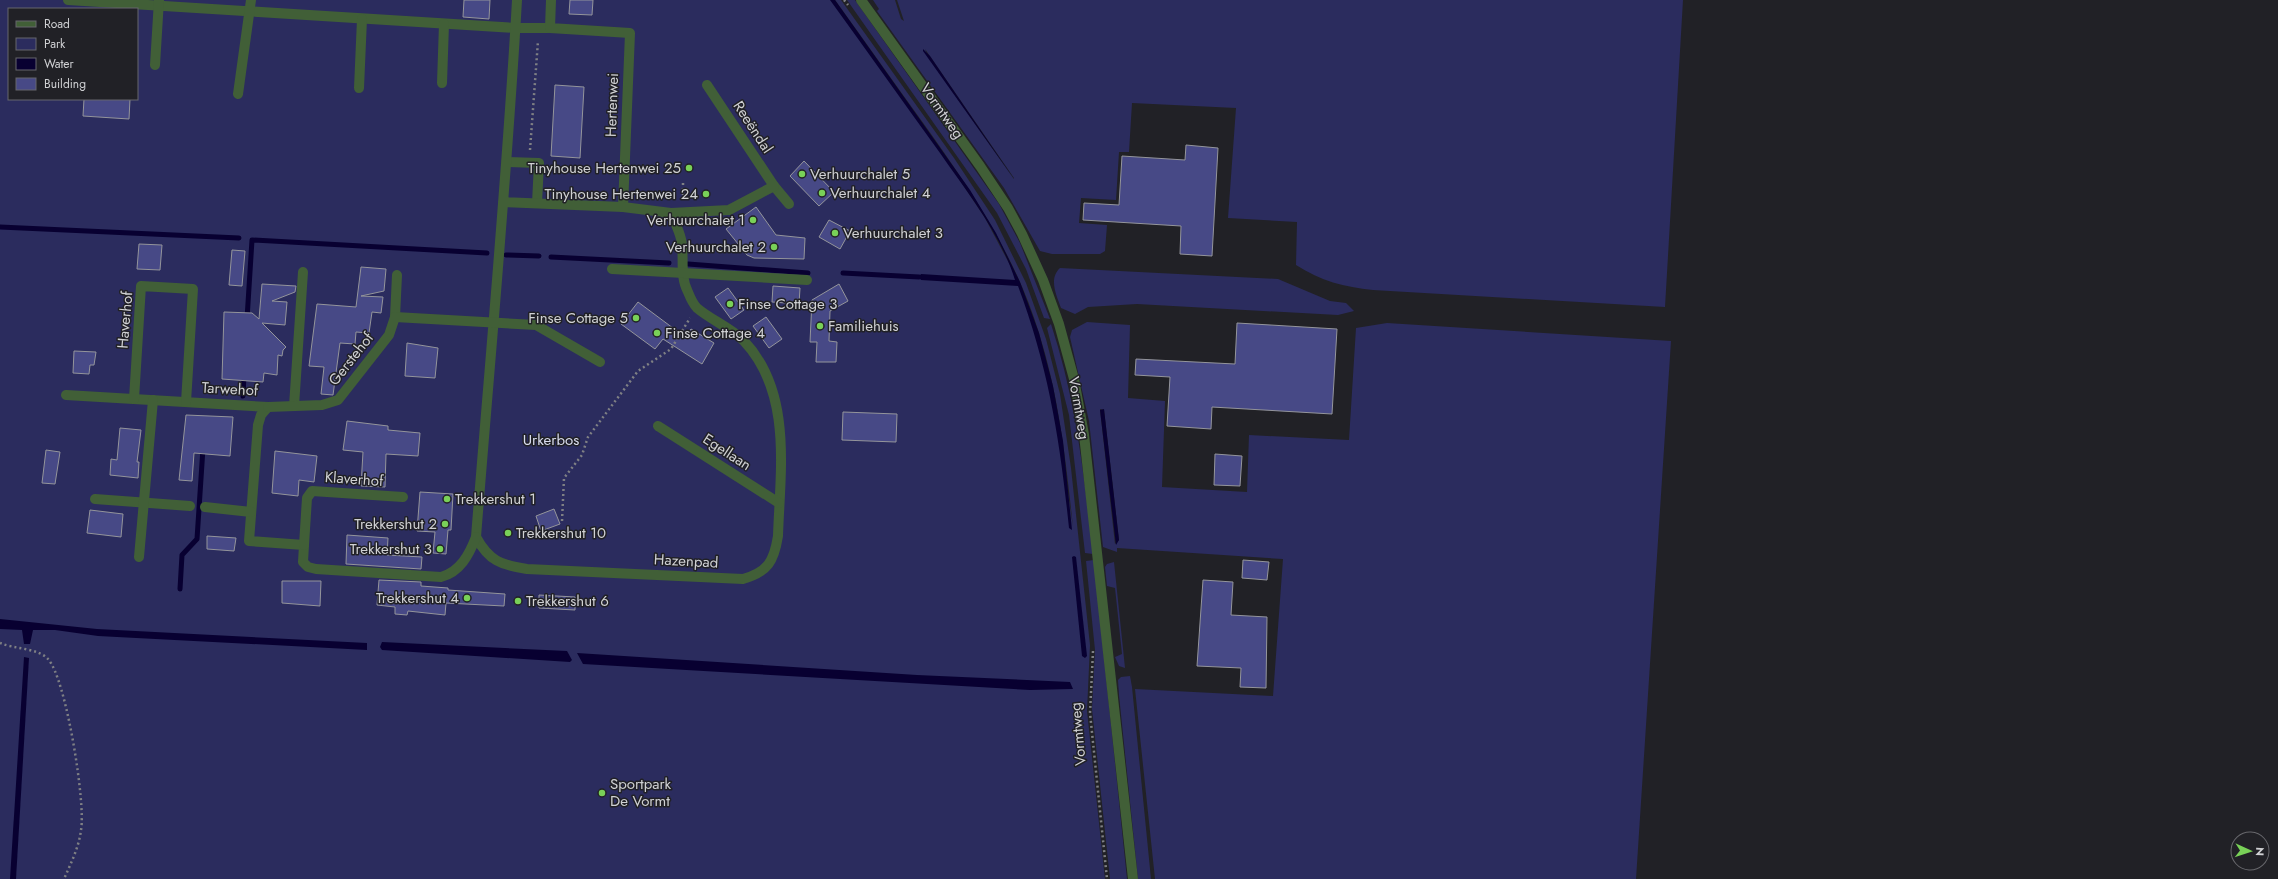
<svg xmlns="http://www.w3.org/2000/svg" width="2278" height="879" viewBox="0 0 2278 879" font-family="Jost,sans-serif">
<rect width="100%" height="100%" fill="#212126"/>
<g fill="#2b2c5e" fill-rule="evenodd">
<path d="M0 0H832L927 131 985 218 1019 282 1052 384 1073 527C1066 462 1059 396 1039 333 1015 254 969 187 921 120 892 80 864 40 835 0H841L954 158 995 220 1026 283 1046 339 1060 394 1071 468 1090 645 1087 711 1105 879H0ZM9 9H137V99H9Z"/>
<polygon points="847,0 855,0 999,204 1020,243 1050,319 1044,318 1026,269 997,213"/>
<path d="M873 0H895L901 19 904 21 897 0H1683L1665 307 1373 290C1344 287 1321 281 1296 265L1297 222 1228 218 1236 108 1132 103 1129 152H1119L1116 200 1081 198 1079 223 1107 225 1105 251 1100 254H1052L1040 251 1004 188 877 11 879 9ZM925 49 1014 178V179L928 57Z"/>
<path d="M1060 268 1278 279 1330 301 1346 303 1354 311 1338 315 1137 304 1088 307 1075 314 1061 308C1057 296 1048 279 1060 268Z"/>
<path d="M1087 322 1130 325 1128 398 1165 401 1162 487 1247 492 1249 435 1349 440 1356 328 1387 323 1671 341 1636 879H1155L1135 689 1273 696 1283 559 1117 548V552L1103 547 1089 421 1070 337 1072 330ZM1100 409 1104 410 1119 540 1115 544Z"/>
<path d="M1051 324C1076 400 1084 475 1093 554L1085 553 1069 415 1047 328Z"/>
<polygon points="1094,560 1127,879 1110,879 1092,709 1095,650 1086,561"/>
<polygon points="1114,562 1125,668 1119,666 1115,657 1122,654 1115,588 1107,586 1105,567 1107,564"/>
<polygon points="1130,676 1132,687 1151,879 1138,879 1119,695 1118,680 1121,677"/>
</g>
<g fill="#080031">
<path d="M830 0H835L970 190 996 233 1020 282 1039 333 1053 386 1063 441 1072 530 1069 528C1060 441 1049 369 1018 286L921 280 919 277 921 274 1015 280C1001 234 967 192 940 153 903 102 867 51 830 0Z"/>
<polygon points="923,49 930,56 1014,179 923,51"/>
<polygon points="1104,409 1119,540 1116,545 1100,410"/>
<polygon points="1074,556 1076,557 1087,656 1085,658 1082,656 1072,557"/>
<polygon points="0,619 97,629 367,643 367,650 98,636 55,630 33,630 30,644 24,644 22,630 0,629"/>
<polygon points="382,642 567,651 572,660 570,662 382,650 380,647"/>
<polygon points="577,653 917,675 1070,682 1073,689 1030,690 583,664"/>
<polygon points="24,657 29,658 16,879 10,879"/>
</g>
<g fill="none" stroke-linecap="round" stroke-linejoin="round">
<g stroke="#080031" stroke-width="5">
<polyline points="0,227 239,238"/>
<polyline points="506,255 539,256"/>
<polyline points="551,257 669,263"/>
<polyline points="688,264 808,273"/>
<polyline points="843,273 919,277"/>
<polyline points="247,319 252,240 487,253"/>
<polyline points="243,396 244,375"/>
<polyline points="180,589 182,555 197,539 203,448"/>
</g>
</g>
<g fill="#474986" stroke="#94959b">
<polygon points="464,0 490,0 489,19 463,17"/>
<polygon points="570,0 593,0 592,15 569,14"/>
<polygon points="555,85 584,87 580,158 551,156"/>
<polygon points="84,99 130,99 129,119 83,116"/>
<polygon points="1186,145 1218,148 1212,256 1180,254 1181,226 1083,220 1084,203 1119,205 1122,156 1185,160"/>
<polygon points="804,161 834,192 819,206 790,176"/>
<polygon points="756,207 776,235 805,238 804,259 754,258 747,255 726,229"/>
<polygon points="829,220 850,231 840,249 819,237"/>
<polygon points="139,244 162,245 160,270 137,269"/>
<polygon points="232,250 245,251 242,286 229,285"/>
<polygon points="361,267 386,269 384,291 361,296 383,297 381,313 372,312 369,333 356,332 355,344 340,343 333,395 321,394 324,367 309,366 317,304 356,307"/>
<polygon points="262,284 296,286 295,292 272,301 287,302 285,325 262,323 286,347 283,350 282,356 278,355 277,375 264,373 263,382 222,379 224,312 252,313 259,319"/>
<polygon points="839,284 848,301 830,311 829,341 837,342 836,362 816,362 817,342 810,342 812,300"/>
<polygon points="773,286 800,288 799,304 772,302"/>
<polygon points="728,288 744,310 731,319 715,297"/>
<polygon points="638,302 685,337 691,329 714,343 702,364 663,339 655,349 621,324"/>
<polygon points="766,317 782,339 769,348 753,326"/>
<polygon points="1237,323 1337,329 1332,414 1212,407 1211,429 1167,426 1170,377 1135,375 1136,359 1235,364"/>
<polygon points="407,343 438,348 435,378 405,376"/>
<polygon points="74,351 96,352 94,365 90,365 89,374 73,373"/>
<polygon points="843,412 897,414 896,442 842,440"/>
<polygon points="186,415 233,417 230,456 194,453 192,481 179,480"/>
<polygon points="347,421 388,426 388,430 420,433 418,456 386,454 385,487 361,486 363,452 343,450"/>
<polygon points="120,428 141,430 137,462 139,462 138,478 110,475 111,459 117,460"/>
<polygon points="46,450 60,452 55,484 42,483"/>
<polygon points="275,451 317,456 314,482 299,480 298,496 272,493"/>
<polygon points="1215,454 1242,456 1240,486 1214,485"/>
<polygon points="420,492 453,494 451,530 448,530 446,554 433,553 435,532 417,531"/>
<polygon points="554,509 560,524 541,531 536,516"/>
<polygon points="90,510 123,514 121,537 87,533"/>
<polygon points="347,535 388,538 387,555 422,557 421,569 346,564"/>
<polygon points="207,536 236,538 234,551 207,549"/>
<polygon points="1243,560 1269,562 1267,580 1242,578"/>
<polygon points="379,580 421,582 421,586 448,588 448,590 505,594 504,606 446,603 445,615 408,611 407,615 395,614 395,607 377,605"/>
<polygon points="1203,580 1233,582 1231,615 1267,617 1266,688 1240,687 1241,668 1197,666"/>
<polygon points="282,581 321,581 320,606 282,603"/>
<polygon points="539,595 575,597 575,610 539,608"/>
</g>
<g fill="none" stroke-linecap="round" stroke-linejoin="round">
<g stroke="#7f8084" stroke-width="2.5" stroke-dasharray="2 3" stroke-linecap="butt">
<polyline points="844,0 848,5"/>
<polyline points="530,150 538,41"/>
<polyline points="683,200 683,180"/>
<polyline points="562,521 564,478 582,455 588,437 638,371 671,349 690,318"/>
<path d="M0 643C14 649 38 648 48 659 66 678 86 804 81 830 79 847 71 863 64 879"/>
<polyline points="1093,651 1090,713 1107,879"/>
</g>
<g stroke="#415f37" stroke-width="10">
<polyline points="68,0 516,28 550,28"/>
<polyline points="551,0 550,28 630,33 623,207"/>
<polyline points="861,0 980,166 1008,208 1022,234 1043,280 1059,324 1074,379 1084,435 1133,879"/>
<polyline points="155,65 159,0"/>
<polyline points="442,83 444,24"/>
<polyline points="359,88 362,19"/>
<polyline points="238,94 251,0"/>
<polyline points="507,162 539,163 537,203"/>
<polyline points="774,186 789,204"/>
<path d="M503 202 623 207 671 213C674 221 679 230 681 239 685 257 679 275 688 292 690 297 693 304 697 308 711 320 730 327 744 341 793 393 780 472 778 536 774 561 768 572 743 579L527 569C501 565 489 561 476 537 490 358 507 179 517 0"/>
<polyline points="671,213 729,210 774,186 707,85"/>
<polyline points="612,269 807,280"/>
<polyline points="395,317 397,275"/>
<path d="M66 395 268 407 261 415 258 425 249 541 304 545 303 562 308 567 316 569 441 577C460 572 469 555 476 537"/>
<polyline points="134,399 141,286 193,289 186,402"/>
<polyline points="294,406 303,272"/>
<polyline points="268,407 322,405 338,400 389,335 395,317 536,325 600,362"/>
<polyline points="658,426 779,503"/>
<polyline points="95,499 190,506"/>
<polyline points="205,507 251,512"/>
<polyline points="304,545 307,498 312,491 403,497"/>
<polyline points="139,557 153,400"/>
</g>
</g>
<g fill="#79d158" stroke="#212126" stroke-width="1.5">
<circle cx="689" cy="168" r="4"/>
<circle cx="802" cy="174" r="4"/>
<circle cx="822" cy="193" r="4"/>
<circle cx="706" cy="194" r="4"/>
<circle cx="753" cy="220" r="4"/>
<circle cx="835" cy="233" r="4"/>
<circle cx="774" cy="247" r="4"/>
<circle cx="730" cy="304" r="4"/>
<circle cx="636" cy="318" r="4"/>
<circle cx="820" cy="326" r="4"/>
<circle cx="657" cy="333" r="4"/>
<circle cx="447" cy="499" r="4"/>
<circle cx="445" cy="524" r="4"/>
<circle cx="508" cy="533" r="4"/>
<circle cx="440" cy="549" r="4"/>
<circle cx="467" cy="598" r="4"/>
<circle cx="518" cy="601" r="4"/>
<circle cx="602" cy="793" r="4"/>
</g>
<g text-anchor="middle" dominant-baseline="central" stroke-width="3" stroke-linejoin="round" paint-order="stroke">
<g font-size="15" fill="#d0d1d4" stroke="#212126">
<text transform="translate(612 105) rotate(-88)">Hertenwei</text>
<text transform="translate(942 111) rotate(55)">Vormtweg</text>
<text transform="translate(753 127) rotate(57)">Reeëndal</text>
<text transform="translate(125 320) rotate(-85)">Haverhof</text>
<text transform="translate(351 359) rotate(-52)">Gerstehof</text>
<text transform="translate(230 389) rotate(3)">Tarwehof</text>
<text transform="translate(1079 408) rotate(80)">Vormtweg</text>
<text transform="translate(727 452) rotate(33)">Egellaan</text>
<text transform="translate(354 479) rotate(4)">Klaverhof</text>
<text transform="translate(686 561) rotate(3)">Hazenpad</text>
<text transform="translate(1078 734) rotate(-95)">Vormtweg</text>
</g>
<g font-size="15" fill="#d0d1d4" stroke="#212126" text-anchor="start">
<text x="681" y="168" text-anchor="end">Tinyhouse Hertenwei 25</text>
<text x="810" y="174">Verhuurchalet 5</text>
<text x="830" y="193">Verhuurchalet 4</text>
<text x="698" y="194" text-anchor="end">Tinyhouse Hertenwei 24</text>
<text x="745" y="220" text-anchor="end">Verhuurchalet 1</text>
<text x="843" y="233">Verhuurchalet 3</text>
<text x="766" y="247" text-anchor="end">Verhuurchalet 2</text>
<text x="738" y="304">Finse Cottage 3</text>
<text x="628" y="318" text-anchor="end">Finse Cottage 5</text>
<text x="828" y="326">Familiehuis</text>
<text x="665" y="333">Finse Cottage 4</text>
<text x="455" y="499">Trekkershut 1</text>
<text x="437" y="524" text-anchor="end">Trekkershut 2</text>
<text x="516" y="533">Trekkershut 10</text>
<text x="432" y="549" text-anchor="end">Trekkershut 3</text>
<text x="459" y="598" text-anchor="end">Trekkershut 4</text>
<text x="526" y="601">Trekkershut 6</text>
<text x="610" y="784">Sportpark<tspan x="610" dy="17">De Vormt</tspan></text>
</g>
<g font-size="15" fill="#d9dcee" stroke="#212126">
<text x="551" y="440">Urkerbos</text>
</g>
</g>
<rect x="8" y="8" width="130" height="92" fill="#212126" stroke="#67676c"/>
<rect x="16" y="21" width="20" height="6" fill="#415f37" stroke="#67676c"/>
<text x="44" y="28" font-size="12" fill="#d0d1d4">Road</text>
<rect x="16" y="38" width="20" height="12" fill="#2b2c5e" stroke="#67676c"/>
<text x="44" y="48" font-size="12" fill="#d0d1d4">Park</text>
<rect x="16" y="58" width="20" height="12" fill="#080031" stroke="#67676c"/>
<text x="44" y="68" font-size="12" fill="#d0d1d4">Water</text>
<rect x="16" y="78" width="20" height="12" fill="#474986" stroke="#67676c"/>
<text x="44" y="88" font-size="12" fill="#d0d1d4">Building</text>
<g transform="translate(2250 851) rotate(93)"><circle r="19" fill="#212126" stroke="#67676c"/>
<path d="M0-3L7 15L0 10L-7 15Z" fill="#79d158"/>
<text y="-6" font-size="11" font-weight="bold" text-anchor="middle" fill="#d0d1d4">N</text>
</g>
</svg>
